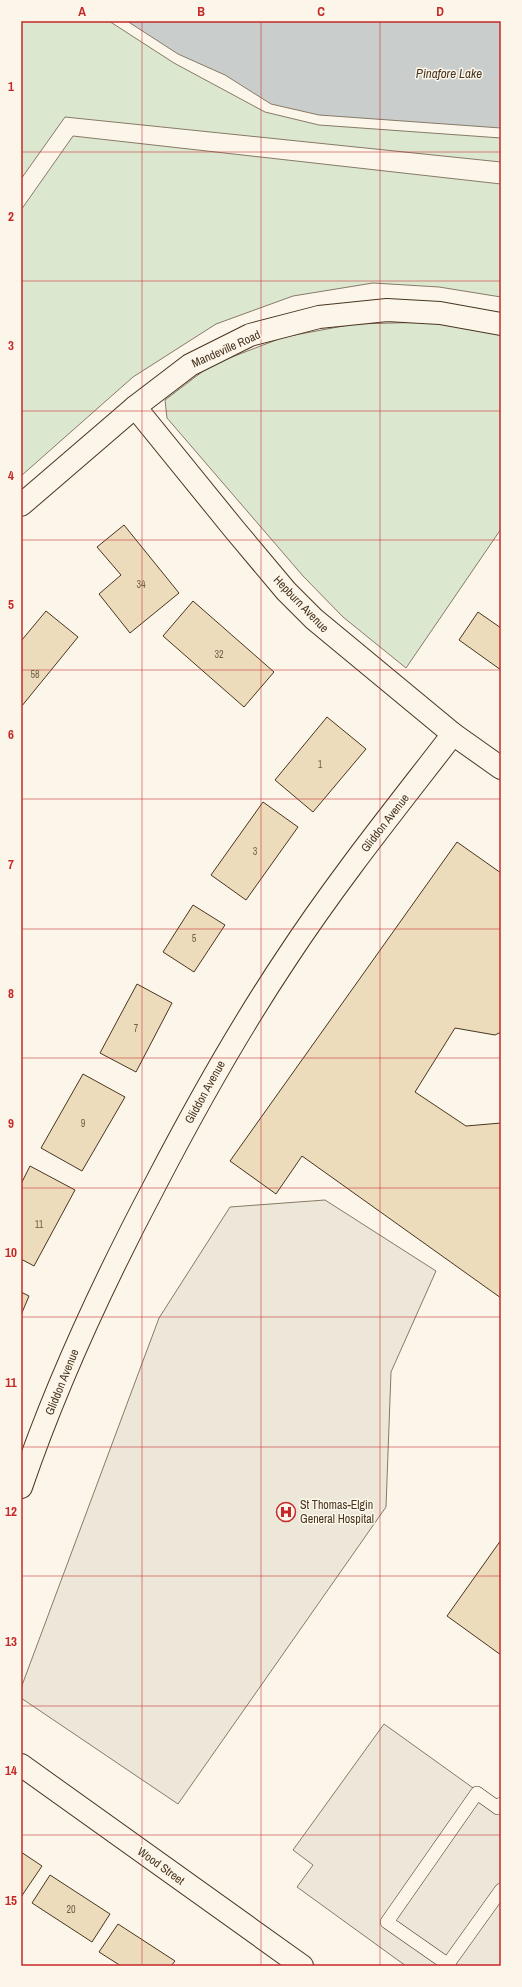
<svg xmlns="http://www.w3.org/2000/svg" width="522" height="1987" viewBox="0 0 522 1987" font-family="'Archivo Narrow',sans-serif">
<rect width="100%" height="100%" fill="#fbf6e9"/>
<g fill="#dce7d0" stroke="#887966">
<polygon points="21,21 109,21 174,63 265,112 319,125 501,138 501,162 65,117 21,179"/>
<polygon points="73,136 501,184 501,297 439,287 373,283 293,296 216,324 133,377 21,476 21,210"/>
<polygon points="432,322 501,334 501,529 406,668 343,617 303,576 167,418 165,400 211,365 284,337 354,324"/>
</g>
<g fill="#ede7d9" stroke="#887966">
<polygon points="325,1200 436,1271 391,1372 386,1507 178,1804 21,1698 21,1688 159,1318 230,1207"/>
<polygon points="384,1724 501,1808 501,1966 406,1966 297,1887 313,1865 293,1850"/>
</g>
<polygon fill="#c9cecd" stroke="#887966" points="127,21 501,21 501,128 319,115 271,104 225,75 178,54"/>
<g fill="#ecdcbc" stroke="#4a3520">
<polygon points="124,525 179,593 130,633 99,594 121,575 97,547"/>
<polygon points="193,601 274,672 244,707 163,636"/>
<polygon points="46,611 78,637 21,707 21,641"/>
<polygon points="478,612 501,628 501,670 459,640"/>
<polygon points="327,717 366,749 313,812 275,780"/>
<polygon points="263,802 298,827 246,900 211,875"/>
<polygon points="457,842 501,873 501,1032 495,1035 455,1028 415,1092 466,1126 501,1123 501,1298 302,1156 276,1194 230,1161"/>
<polygon points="193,905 225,925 194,972 163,952"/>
<polygon points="137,984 172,1003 136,1072 100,1053"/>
<polygon points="83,1074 125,1097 82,1171 41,1148"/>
<polygon points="30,1166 75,1190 34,1266 21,1259 21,1184"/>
<polygon points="21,1292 29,1296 21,1315"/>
<polygon points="501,1540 501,1655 447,1616"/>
<polygon points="21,1852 42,1866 21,1897"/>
<polygon points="50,1875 110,1914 92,1942 32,1903"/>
<polygon points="118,1924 175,1961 171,1966 121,1966 99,1952"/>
</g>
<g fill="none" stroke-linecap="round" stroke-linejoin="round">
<g stroke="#4a3520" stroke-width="14">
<g id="service">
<polyline points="448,1964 501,1890"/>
<polyline points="450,1966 387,1922 477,1793 498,1808 501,1804"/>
</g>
</g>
<g stroke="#4a3520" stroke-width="24">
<g id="minor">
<polyline points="135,407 234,529 286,591 314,619 453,734 501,768"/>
<polyline points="21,505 135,407 190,365 250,335 319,317 387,310 440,313 501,324"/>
<path d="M21 1487C57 1382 104 1281 156 1183 196 1106 238 1031 286 959 337 881 396 808 453 734"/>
<polyline points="21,1765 302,1966"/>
</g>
</g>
<use href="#service" stroke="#fbf6e9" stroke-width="13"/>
<use href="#minor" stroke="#fbf6e9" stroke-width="22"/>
</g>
<path fill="none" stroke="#c62828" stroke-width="1" stroke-opacity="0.55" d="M142 21V1966M261 21V1966M380 21V1966M21 152H501M21 281H501M21 411H501M21 540H501M21 670H501M21 799H501M21 929H501M21 1058H501M21 1188H501M21 1317H501M21 1447H501M21 1576H501M21 1706H501M21 1835H501"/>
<defs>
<g id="hospital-ring" transform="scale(1)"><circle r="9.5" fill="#fbf6e9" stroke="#c62828" stroke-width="1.5"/><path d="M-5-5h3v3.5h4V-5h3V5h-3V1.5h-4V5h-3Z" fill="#c62828"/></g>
</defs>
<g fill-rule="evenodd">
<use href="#hospital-ring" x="286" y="1512"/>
</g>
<g text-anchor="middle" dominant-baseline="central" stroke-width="3" stroke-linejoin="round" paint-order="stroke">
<g font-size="10" fill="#725f47">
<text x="141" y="584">34</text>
<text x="219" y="654">32</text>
<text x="35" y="674">58</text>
<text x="320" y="764">1</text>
<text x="255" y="851">3</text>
<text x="194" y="938">5</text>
<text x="136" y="1028">7</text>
<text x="83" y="1123">9</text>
<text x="39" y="1224">11</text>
<text x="71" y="1909">20</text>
</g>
<g font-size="12" fill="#4a3520" stroke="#fbf6e9">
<text transform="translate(226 349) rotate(-24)">Mandeville Road</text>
<text transform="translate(301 604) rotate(46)">Hepburn Avenue</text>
<text transform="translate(385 823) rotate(-52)">Gliddon Avenue</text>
<text transform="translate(205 1092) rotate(-61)">Gliddon Avenue</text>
<text transform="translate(62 1382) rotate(-68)">Gliddon Avenue</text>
<text transform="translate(161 1866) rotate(36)">Wood Street</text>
</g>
<g font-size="12" fill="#4a3520" stroke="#fbf6e9" text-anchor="start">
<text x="300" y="1505">St Thomas-Elgin<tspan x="300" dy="14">General Hospital</tspan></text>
</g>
<g font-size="13" font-style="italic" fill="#4a3520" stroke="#fbf6e9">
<text x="449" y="73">Pinafore Lake</text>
</g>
</g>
<rect width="522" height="1987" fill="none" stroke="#fbf6e9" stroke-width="44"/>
<rect x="22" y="22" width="478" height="1943" fill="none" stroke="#c62828" stroke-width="1.5"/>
<g font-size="13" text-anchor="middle" font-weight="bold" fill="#c62828">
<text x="82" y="16">A</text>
<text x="201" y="16">B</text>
<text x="321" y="16">C</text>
<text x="440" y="16">D</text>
<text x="11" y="91">1</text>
<text x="11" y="221">2</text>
<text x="11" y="350">3</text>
<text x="11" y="480">4</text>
<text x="11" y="609">5</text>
<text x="11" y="739">6</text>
<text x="11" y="869">7</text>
<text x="11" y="998">8</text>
<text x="11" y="1128">9</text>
<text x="11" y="1257">10</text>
<text x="11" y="1387">11</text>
<text x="11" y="1516">12</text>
<text x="11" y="1646">13</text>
<text x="11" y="1775">14</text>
<text x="11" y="1905">15</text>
</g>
</svg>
